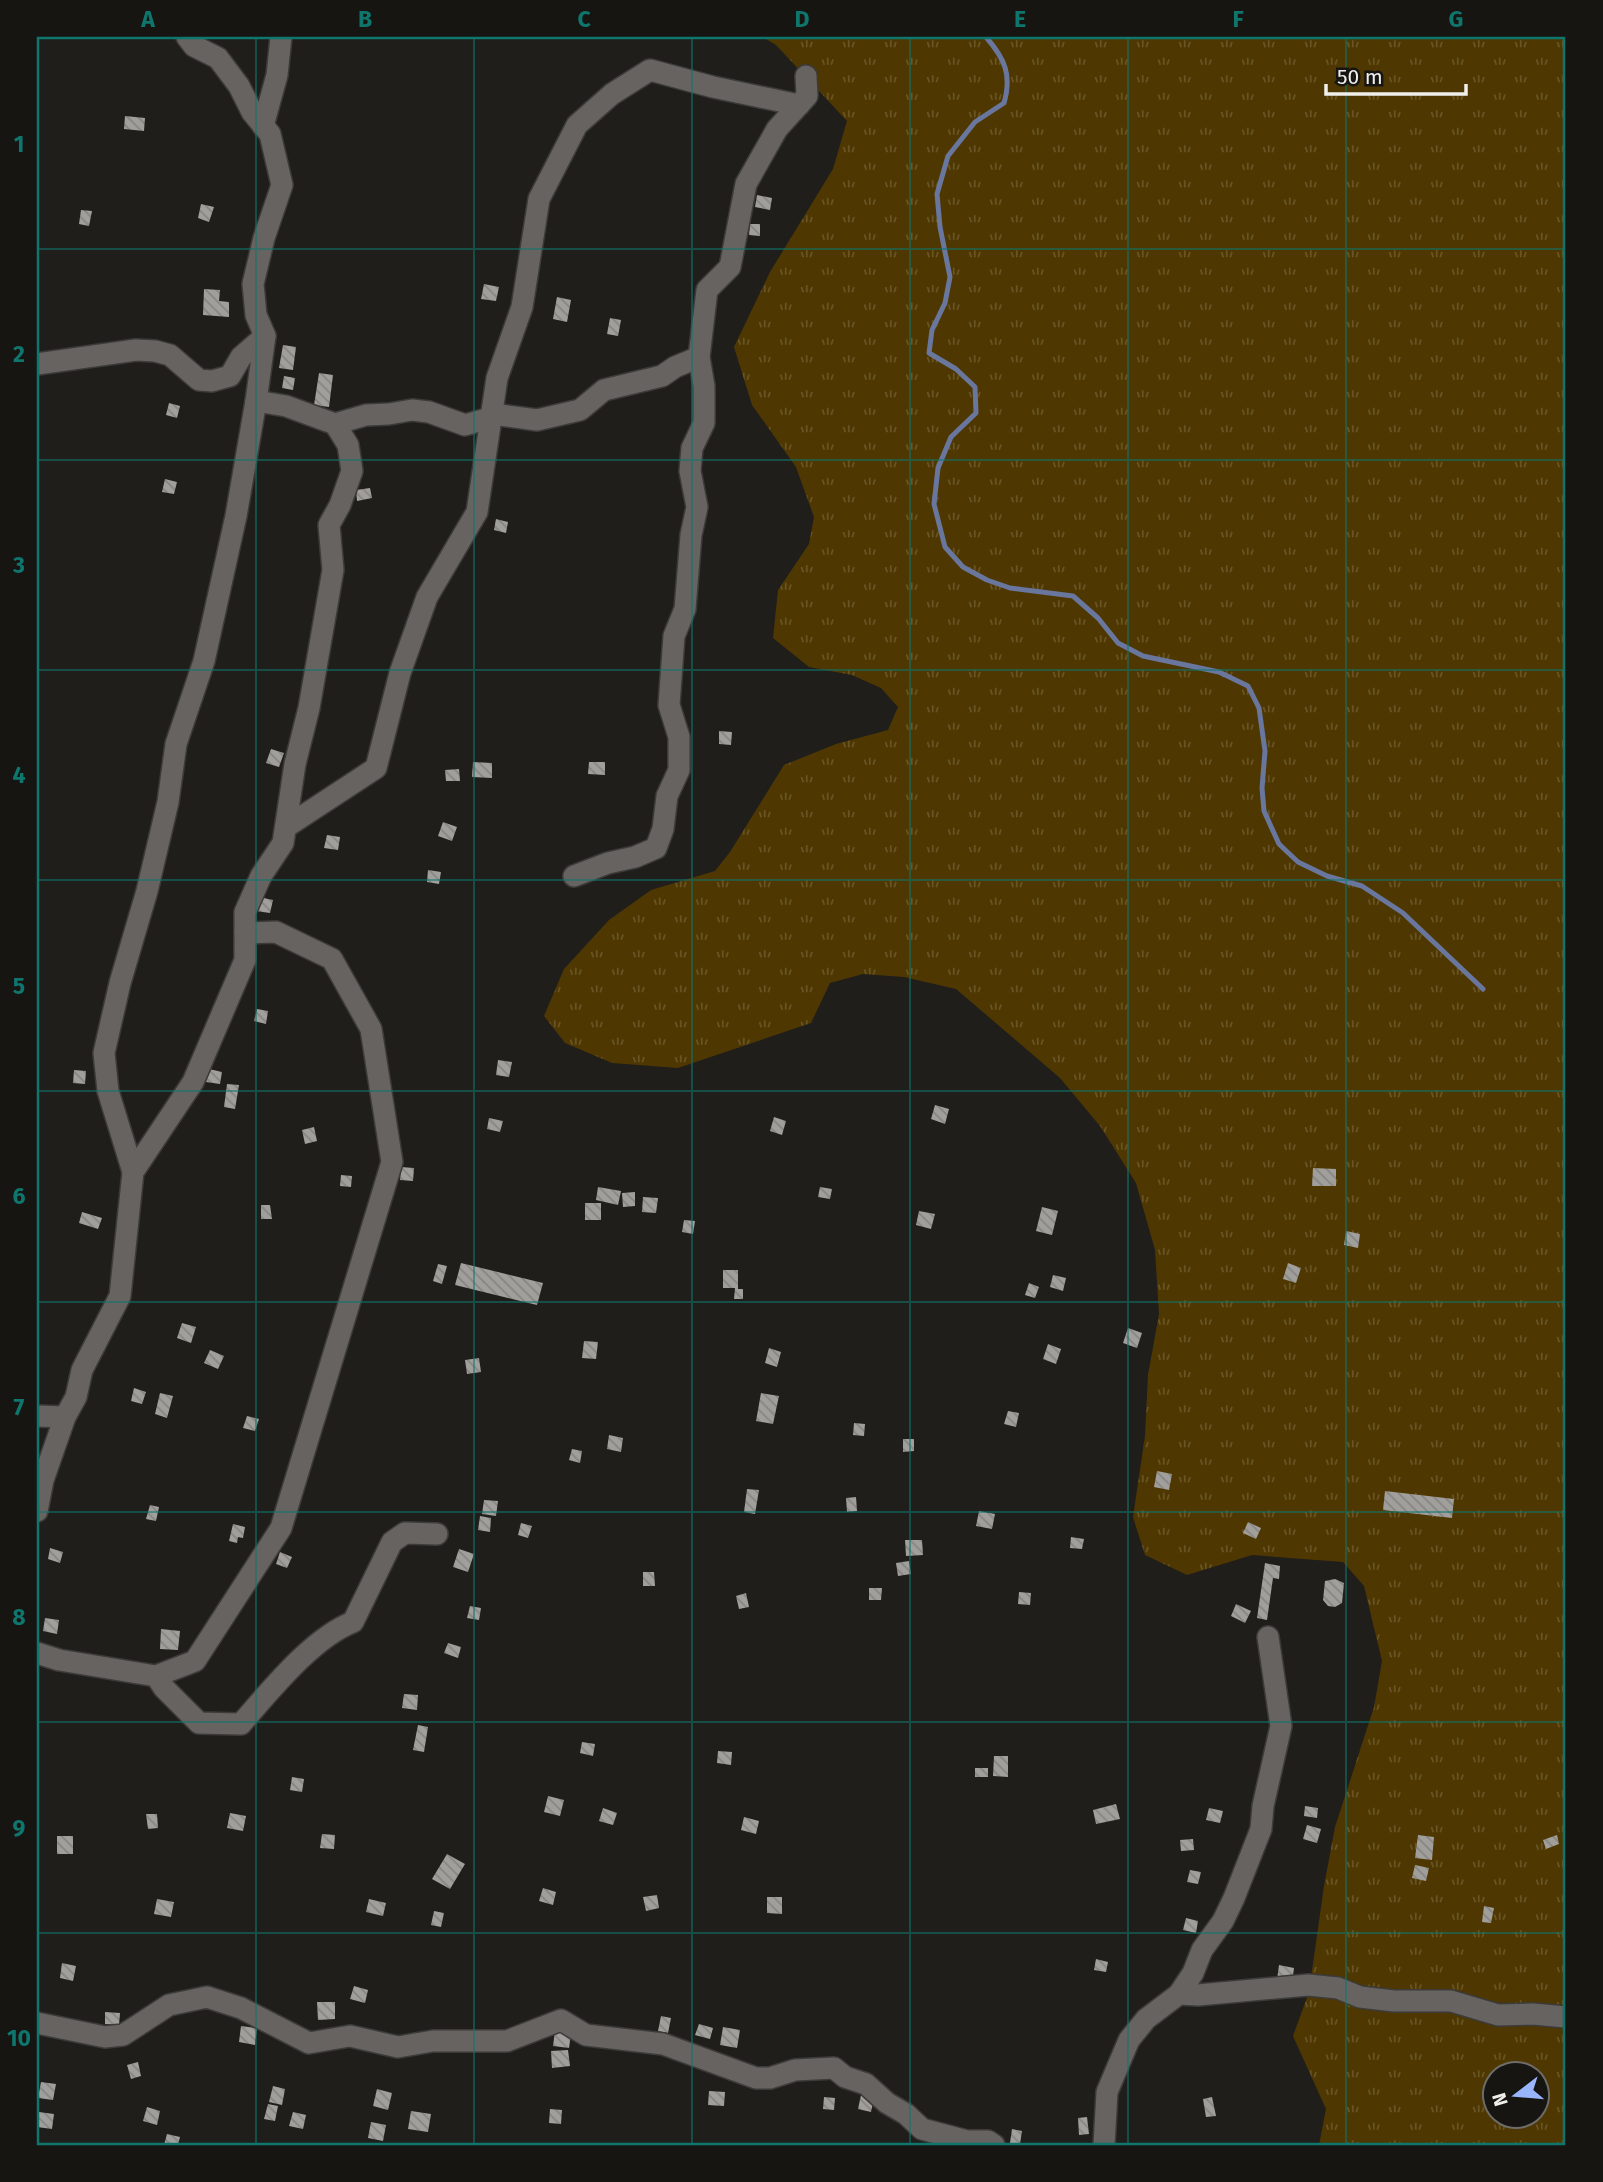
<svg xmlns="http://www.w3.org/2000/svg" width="1603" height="2182" viewBox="0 0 1603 2182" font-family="'Fira Sans',sans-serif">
<defs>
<pattern id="grass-tufts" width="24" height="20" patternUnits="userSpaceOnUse" patternTransform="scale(1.75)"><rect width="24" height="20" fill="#4e3700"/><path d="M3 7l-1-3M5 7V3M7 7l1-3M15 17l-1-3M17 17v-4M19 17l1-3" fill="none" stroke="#685425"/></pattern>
<pattern id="building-back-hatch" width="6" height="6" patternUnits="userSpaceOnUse" patternTransform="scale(1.75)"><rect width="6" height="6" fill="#a19f9b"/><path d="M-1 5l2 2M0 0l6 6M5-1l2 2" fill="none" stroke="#868582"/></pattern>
</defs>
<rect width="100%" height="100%" fill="#201e1b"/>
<path fill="url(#grass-tufts)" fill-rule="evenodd" d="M763 37H1566V2145H1319L1326 2109 1293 2036 1309 1992 1324 1886 1335 1827 1374 1707 1382 1661 1364 1586 1343 1562 1252 1555 1187 1575 1145 1555 1133 1517 1145 1436 1148 1375 1159 1314 1155 1250 1136 1183 1100 1126 1060 1078 956 989 904 977 863 974 830 983 811 1023 678 1068 612 1063 565 1043 544 1016 564 969 609 920 651 890 715 871 730 852 784 765 836 744 888 730 898 707 881 688 852 675 809 667 773 638 778 590 809 544 814 517 796 467 752 405 734 347 770 272 833 169 847 121 776 45ZM1494 2074H1536V2116H1494Z"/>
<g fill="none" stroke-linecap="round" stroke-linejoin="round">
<path stroke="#69769e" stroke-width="5" d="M986 37C1005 59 1012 75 1004 103L975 122 948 156 937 194 940 227 950 277 945 303 932 330 929 353 956 369 975 387 976 413 951 437 938 468 934 504 945 547 963 567 987 580 1010 588 1073 596 1098 618 1118 643 1143 656 1219 672 1248 686 1259 708 1265 751 1262 788 1264 811 1279 844 1298 862 1327 876 1362 886 1403 913 1483 989"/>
</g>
<g fill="url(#building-back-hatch)">
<polygon points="125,116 145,118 144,131 124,129"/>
<polygon points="757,195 772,198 770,210 755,207"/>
<polygon points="201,204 214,207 209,222 198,218"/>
<polygon points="81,210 92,211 89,226 79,224"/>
<polygon points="750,224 760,224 760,236 749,235"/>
<polygon points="484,284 499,287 496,301 481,299"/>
<polygon points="204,289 220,290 219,301 229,302 229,317 203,315"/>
<polygon points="557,297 571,300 567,322 553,319"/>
<polygon points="610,318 621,320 618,336 607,334"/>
<polygon points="283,345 296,347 293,370 279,368"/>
<polygon points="319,373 333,375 329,407 314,405"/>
<polygon points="284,376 295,378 293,390 282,388"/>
<polygon points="169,403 180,406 177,418 166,415"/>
<polygon points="165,479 177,482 174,494 162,492"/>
<polygon points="370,488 372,498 357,501 356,490"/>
<polygon points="496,519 508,522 506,533 494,530"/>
<polygon points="719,731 732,732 731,745 719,744"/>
<polygon points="271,749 284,753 279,767 266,763"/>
<polygon points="473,762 492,763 492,778 472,777"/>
<polygon points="589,762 605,762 605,775 588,774"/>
<polygon points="459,769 460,781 446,781 445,770"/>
<polygon points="443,822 457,827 452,841 438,836"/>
<polygon points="327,835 340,837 338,850 324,848"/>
<polygon points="428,870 441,872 439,884 427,882"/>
<polygon points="259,897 273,900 270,913 256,911"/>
<polygon points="257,1009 268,1011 266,1024 254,1021"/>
<polygon points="498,1060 512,1062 509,1077 496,1075"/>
<polygon points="209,1069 222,1072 220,1084 206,1082"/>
<polygon points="74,1070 86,1071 85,1084 73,1083"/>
<polygon points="227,1084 239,1085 235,1109 224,1107"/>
<polygon points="935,1105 949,1109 945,1124 931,1119"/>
<polygon points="774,1117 786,1121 782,1135 770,1131"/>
<polygon points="489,1118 503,1121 500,1132 487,1129"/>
<polygon points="314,1127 317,1141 305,1144 302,1130"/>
<polygon points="401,1167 414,1168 413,1181 400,1180"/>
<polygon points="1313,1168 1336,1169 1336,1186 1312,1186"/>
<polygon points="341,1175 352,1176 351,1187 340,1186"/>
<polygon points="598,1187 621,1191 618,1205 596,1200"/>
<polygon points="820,1187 832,1189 830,1199 818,1197"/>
<polygon points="635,1192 635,1206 623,1207 622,1193"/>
<polygon points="643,1197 658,1198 656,1213 642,1212"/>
<rect x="585" y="1203" width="16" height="17"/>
<polygon points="261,1205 270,1205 272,1219 261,1219"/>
<polygon points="1042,1207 1058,1211 1052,1235 1036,1231"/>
<polygon points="919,1211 935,1214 931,1229 916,1225"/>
<polygon points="82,1212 102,1218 98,1229 79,1223"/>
<polygon points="684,1220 695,1221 693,1234 682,1232"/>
<polygon points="1346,1231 1360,1234 1358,1248 1344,1245"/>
<polygon points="461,1263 543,1283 537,1305 455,1285"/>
<polygon points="1288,1263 1301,1268 1296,1283 1283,1279"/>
<polygon points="438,1264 447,1266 442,1284 433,1281"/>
<polygon points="723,1270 738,1270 738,1289 743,1289 743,1299 734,1299 735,1288 723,1288"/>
<polygon points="1053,1275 1066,1278 1063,1291 1050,1287"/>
<polygon points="1029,1283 1039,1287 1035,1298 1025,1295"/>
<polygon points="182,1323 196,1327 191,1343 177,1338"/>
<polygon points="1128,1328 1142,1333 1137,1348 1123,1343"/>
<polygon points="584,1341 598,1342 596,1359 582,1358"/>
<polygon points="1048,1344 1061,1349 1056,1364 1043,1359"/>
<polygon points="769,1348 781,1352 777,1367 765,1363"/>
<polygon points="210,1350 224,1356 218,1369 204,1363"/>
<polygon points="479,1358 481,1372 467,1374 465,1360"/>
<polygon points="134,1388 146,1392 142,1404 131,1401"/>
<polygon points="160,1393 173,1396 167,1418 155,1414"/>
<polygon points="761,1393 779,1396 773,1424 756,1421"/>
<polygon points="1008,1411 1019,1413 1016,1427 1004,1424"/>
<polygon points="247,1416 259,1419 255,1431 243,1428"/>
<polygon points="854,1423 865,1424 864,1436 853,1435"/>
<polygon points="609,1435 623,1438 621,1452 607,1449"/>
<polygon points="903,1439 914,1439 914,1451 903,1452"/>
<polygon points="572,1449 582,1451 580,1463 569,1460"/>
<polygon points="1157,1471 1172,1474 1169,1490 1154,1487"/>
<polygon points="747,1489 759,1490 755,1514 744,1512"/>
<polygon points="1385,1491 1454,1499 1452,1518 1383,1510"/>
<polygon points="856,1497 857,1511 847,1512 846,1498"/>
<polygon points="484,1500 498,1501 496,1516 482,1514"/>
<polygon points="150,1505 159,1507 156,1521 146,1519"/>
<polygon points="979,1511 995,1514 992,1529 976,1526"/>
<polygon points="480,1516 491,1518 490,1532 478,1530"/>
<polygon points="1248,1522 1261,1528 1256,1539 1243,1533"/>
<polygon points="521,1523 532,1526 528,1538 518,1535"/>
<polygon points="233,1524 245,1527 243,1538 238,1537 237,1543 229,1541"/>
<polygon points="1071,1537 1084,1539 1082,1549 1070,1548"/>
<polygon points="905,1540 922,1540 923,1555 906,1556"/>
<polygon points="50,1548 63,1552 60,1563 48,1559"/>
<polygon points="459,1549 474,1554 468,1572 453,1567"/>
<polygon points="280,1552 292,1557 287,1568 276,1564"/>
<polygon points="909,1561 911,1574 898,1576 896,1563"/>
<polygon points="1265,1563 1280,1566 1279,1579 1273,1578 1267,1620 1257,1618"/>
<polygon points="643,1572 654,1572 655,1586 643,1586"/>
<polygon points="1335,1579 1344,1583 1342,1603 1335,1607 1328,1606 1323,1600 1325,1581"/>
<polygon points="869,1588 882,1588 881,1600 869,1600"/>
<polygon points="1019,1592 1031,1593 1030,1605 1018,1604"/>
<polygon points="746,1593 749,1607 739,1609 736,1596"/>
<polygon points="1236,1604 1251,1611 1245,1623 1231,1616"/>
<polygon points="470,1606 481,1608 479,1620 467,1618"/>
<polygon points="45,1618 59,1620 57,1634 43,1631"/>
<polygon points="161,1629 180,1631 178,1650 160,1649"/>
<polygon points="448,1643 461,1647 458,1658 444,1653"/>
<polygon points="404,1694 418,1695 417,1710 402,1708"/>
<polygon points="418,1725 428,1727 424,1752 413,1750"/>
<polygon points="582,1742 595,1744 593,1756 580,1753"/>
<polygon points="718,1751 732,1752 731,1765 717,1763"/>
<polygon points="994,1756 1008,1756 1008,1777 993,1776"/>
<rect x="975" y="1768" width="13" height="9"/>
<polygon points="292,1777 304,1779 302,1792 290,1790"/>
<polygon points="548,1796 564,1800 560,1816 544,1812"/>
<polygon points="1116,1804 1120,1819 1096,1824 1093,1810"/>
<polygon points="1305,1806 1318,1808 1317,1818 1304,1816"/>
<polygon points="603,1808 617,1813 613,1825 599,1821"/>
<polygon points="1209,1808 1223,1811 1220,1823 1206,1820"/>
<polygon points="230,1813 246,1816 243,1831 227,1828"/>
<polygon points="146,1814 157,1814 158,1828 148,1829"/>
<polygon points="744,1817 759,1821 756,1834 741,1830"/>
<polygon points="1307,1825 1321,1829 1317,1843 1303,1839"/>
<polygon points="322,1834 335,1835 334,1849 320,1848"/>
<polygon points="1418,1835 1434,1837 1432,1860 1415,1858"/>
<polygon points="1557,1835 1559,1844 1546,1849 1543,1840"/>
<rect x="57" y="1836" width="16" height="18"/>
<polygon points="1193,1839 1194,1850 1181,1851 1180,1840"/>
<polygon points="447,1854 465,1864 450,1889 432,1879"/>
<polygon points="1415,1865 1429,1868 1426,1881 1412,1878"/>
<polygon points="1190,1870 1201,1872 1198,1884 1187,1882"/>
<polygon points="543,1888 556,1892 553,1905 539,1901"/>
<polygon points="657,1895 659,1908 646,1911 643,1897"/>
<polygon points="767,1897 782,1897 782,1914 767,1913"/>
<polygon points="157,1899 174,1902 171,1917 154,1914"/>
<polygon points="369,1899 386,1903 383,1916 366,1912"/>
<polygon points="1484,1906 1494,1908 1491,1923 1482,1922"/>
<polygon points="434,1911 444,1913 441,1927 431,1925"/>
<polygon points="1186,1918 1198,1921 1196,1933 1183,1930"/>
<polygon points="1096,1959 1108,1962 1106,1972 1094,1970"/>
<polygon points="62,1963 76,1966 73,1981 60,1978"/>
<polygon points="1279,1965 1294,1968 1292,1983 1277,1980"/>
<polygon points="354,1986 368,1990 365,2003 350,1999"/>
<polygon points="317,2002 335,2002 335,2019 318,2020"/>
<polygon points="105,2012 120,2013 119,2025 105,2024"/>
<polygon points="661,2016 671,2018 668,2033 658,2031"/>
<polygon points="699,2024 713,2028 710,2039 695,2035"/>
<polygon points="241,2026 257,2028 255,2045 239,2042"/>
<polygon points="723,2027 740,2030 737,2048 720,2045"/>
<polygon points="555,2031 571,2034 569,2048 553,2046"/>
<polygon points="568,2050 570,2066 552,2068 551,2051"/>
<polygon points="138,2062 141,2076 131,2079 127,2065"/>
<polygon points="41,2082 56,2084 53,2100 38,2098"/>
<polygon points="273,2086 285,2089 282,2105 269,2102"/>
<polygon points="377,2089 392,2093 388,2110 373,2106"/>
<polygon points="709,2091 725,2092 724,2106 708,2105"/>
<polygon points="861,2095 874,2098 871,2112 858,2109"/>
<polygon points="824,2097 835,2098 834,2110 823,2109"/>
<polygon points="1212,2097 1216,2116 1206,2117 1203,2099"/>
<polygon points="268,2104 278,2106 275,2121 264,2119"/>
<polygon points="147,2107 160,2111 157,2125 143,2121"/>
<polygon points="550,2109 562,2110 561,2124 549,2123"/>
<polygon points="411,2111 431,2114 428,2132 408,2129"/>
<polygon points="39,2112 54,2114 52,2129 37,2127"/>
<polygon points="293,2112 306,2115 303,2129 289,2126"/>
<polygon points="1087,2117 1089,2134 1079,2135 1078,2118"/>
<polygon points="371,2122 386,2125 383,2141 368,2138"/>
<polygon points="1012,2129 1022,2131 1020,2144 1010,2143"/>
<polygon points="167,2134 180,2137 178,2145 164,2145"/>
</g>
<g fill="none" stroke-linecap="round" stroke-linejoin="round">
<g stroke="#3c3b39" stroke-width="24">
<g id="minor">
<polyline points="263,126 277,75 281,37"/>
<polyline points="37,364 136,350 155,351 170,355 199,380 212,381 230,376 241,357 265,336"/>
<polyline points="335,424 366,415 389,414 412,410 429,412 465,425 500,415 537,420 580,410 604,390 662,376 675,367 699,357"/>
<polyline points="286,827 376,768 400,673 427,597 477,512 497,378 522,307 539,199 577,125 612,94 650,70 713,87 799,105"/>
<polyline points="574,876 608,863 635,857 656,848 663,829 667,796 679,770 679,737 669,705 674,636 685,609 691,535 697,507 690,471 692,448 704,423 704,386 699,357 707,290 730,267 746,184 777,129 807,96 806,76"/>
<polyline points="133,1172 108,1091 104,1053 120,983 147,891 168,802 176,744 204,661 236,516 256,401"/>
<polyline points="37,1416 65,1417"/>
<polyline points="37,1511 43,1480 65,1417 76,1397 82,1370 120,1296 133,1172 193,1082 245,960 245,912 261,876 283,843 295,764 309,708 333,570 329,525 340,505 352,471 348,445 335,424 286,406 256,401 265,336 256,315 253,284 264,238 282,185 270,134 252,112 239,86 218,58 194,46 187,37"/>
<path d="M37 1653 59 1660 156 1676 164 1688 199 1723 241 1724C270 1691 312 1638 353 1622L392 1542 405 1533 437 1534"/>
<polyline points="156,1676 195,1661 281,1528 392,1162 371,1029 332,959 276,932 245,933"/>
<polyline points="1179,1994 1198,1995 1308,1985 1338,1988 1360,1997 1394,2001 1451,2001 1498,2015 1533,2014 1566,2017"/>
<polyline points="37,2023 105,2037 123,2035 169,2005 207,1997 241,2008 309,2043 350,2036 398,2047 433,2041 507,2041 561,2020 586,2035 663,2044 756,2078 770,2078 795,2070 834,2068 845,2077 866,2084 887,2103 906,2114 922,2129 967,2141 988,2141 994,2145"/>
<polyline points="1104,2145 1107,2092 1129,2040 1146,2019 1179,1994 1193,1973 1202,1950 1223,1921 1234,1898 1261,1829 1263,1806 1281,1726 1268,1637"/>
</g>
</g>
<use href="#minor" stroke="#666360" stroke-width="21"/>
</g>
<path fill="none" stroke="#0f766e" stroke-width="2" stroke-opacity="0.55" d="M256 37V2145M474 37V2145M692 37V2145M910 37V2145M1128 37V2145M1346 37V2145M37 249H1566M37 460H1566M37 670H1566M37 880H1566M37 1091H1566M37 1302H1566M37 1512H1566M37 1722H1566M37 1933H1566"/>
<rect width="1603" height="2182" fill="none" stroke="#161512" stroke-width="77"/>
<g transform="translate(1516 2095) rotate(254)"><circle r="33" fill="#161512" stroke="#6d6c69" stroke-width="2"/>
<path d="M0-5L12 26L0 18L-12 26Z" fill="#99b5fd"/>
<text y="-10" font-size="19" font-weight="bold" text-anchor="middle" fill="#f0efec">N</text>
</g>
<path d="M1326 84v10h140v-10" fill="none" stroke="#f0efec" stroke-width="3.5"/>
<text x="1337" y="84" font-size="21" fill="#f0efec" stroke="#161512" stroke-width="5" paint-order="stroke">50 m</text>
<rect x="38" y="38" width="1526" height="2106" fill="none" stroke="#0f766e" stroke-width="2.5"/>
<g font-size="23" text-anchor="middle" font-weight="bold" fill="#0f766e">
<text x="148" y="27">A</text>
<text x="365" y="27">B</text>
<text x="584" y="27">C</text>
<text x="802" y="27">D</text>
<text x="1020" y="27">E</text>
<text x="1238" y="27">F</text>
<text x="1456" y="27">G</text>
<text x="19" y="152">1</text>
<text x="19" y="362">2</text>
<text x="19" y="573">3</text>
<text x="19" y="783">4</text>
<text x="19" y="994">5</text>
<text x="19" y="1204">6</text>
<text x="19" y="1415">7</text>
<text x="19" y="1625">8</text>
<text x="19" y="1836">9</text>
<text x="19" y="2046">10</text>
</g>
</svg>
